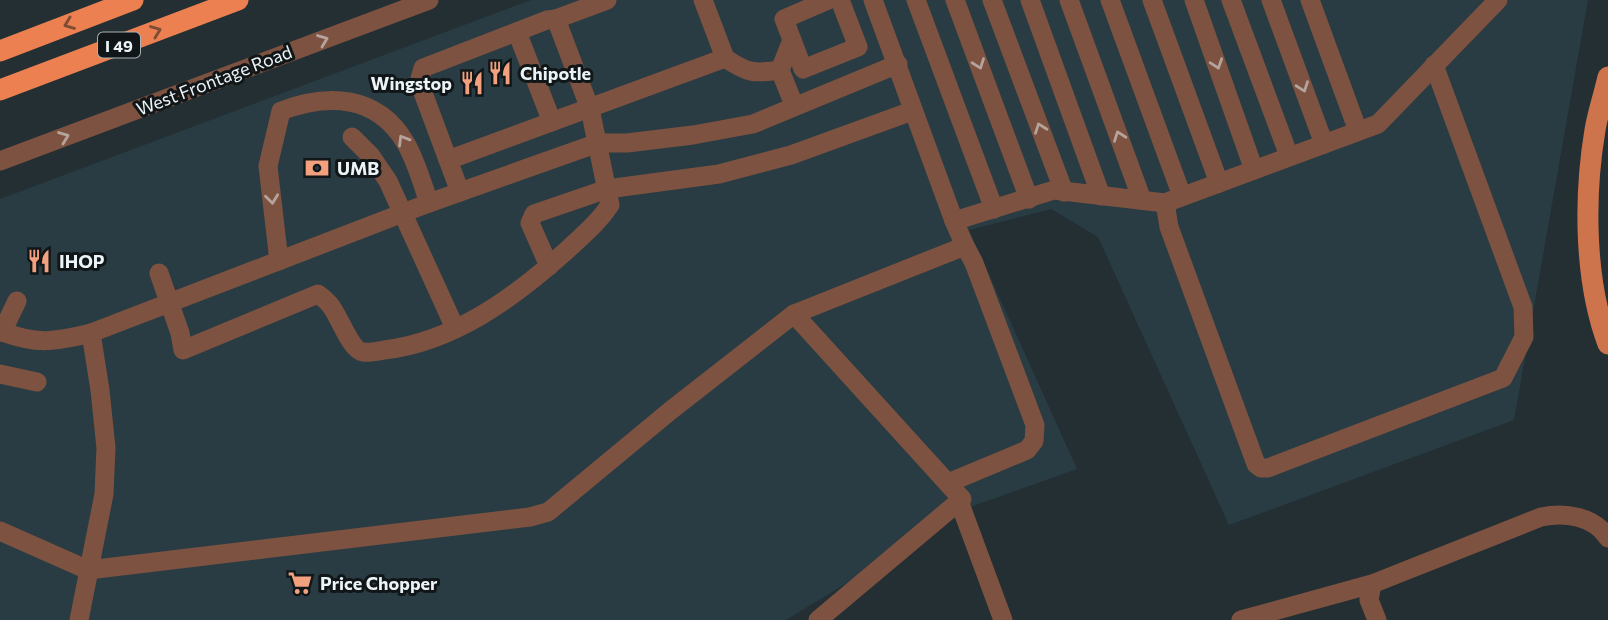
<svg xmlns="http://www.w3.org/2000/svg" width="1608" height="620" viewBox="0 0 1608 620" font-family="Commissioner,sans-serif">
<rect width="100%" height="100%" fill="#232f33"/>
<polygon fill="#293c43" points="531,0 1588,0 1514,420 1229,525 1098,237 1051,209 969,230 1077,469 956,512 934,530 786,620 0,620 0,199"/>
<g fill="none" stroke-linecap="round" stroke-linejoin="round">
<g stroke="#7e5240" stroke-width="19">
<polyline points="828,0 784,19 803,69 858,47 840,0"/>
<polyline points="873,0 954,221"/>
<polyline points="916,0 994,209"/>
<polyline points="955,0 1029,199"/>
<polyline points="992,0 1064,192"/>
<polyline points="1030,0 1101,196"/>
<polyline points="1069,0 1142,200"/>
<polyline points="1110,0 1182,196"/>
<polyline points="1152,0 1219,183"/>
<polyline points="1194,0 1254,170"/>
<polyline points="1231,0 1289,156"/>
<polyline points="1271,0 1324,144"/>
<polyline points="1310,0 1358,131"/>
<polyline points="517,32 552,122"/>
<polyline points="792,40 780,70 794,105"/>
<path d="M725 58C747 73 754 74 780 70"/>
<polyline points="352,137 371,156 388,181 455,328"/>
<polyline points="448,160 725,58 703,0"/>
<polyline points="0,161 429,0"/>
<polyline points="460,192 419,82 423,68 547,20 556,19"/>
<polyline points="1165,203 1169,227 1256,464 1261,468 1268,468 1503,378 1524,337 1523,307 1434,65"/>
<path d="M279 261 268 166 281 111C328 93 377 95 405 142 416 160 422 183 429 203"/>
<polyline points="549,266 530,223 534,214 607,189 719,174 791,155 912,111"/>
<path d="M159 273 180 333 183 350 318 294C322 297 327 301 330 305 339 315 350 350 363 352 369 353 378 351 384 350 454 342 515 297 566 251 582 236 598 223 610 205L590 109 556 19 607 0"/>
<polyline points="794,314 962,499 818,620"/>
<path d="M0 331C37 345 54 342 91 333"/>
<polyline points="2,332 17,301"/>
<polyline points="0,374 37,382"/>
<polyline points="948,483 1027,450 1034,441 1035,425 974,263 965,246"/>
<polyline points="959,501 1003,620"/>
<polyline points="0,531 88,570 530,517 548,512 670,411 794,314 965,246 954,221 1054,190 1165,203 1378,124 1498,0"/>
<polyline points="79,620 104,494 106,448 100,390 91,333 429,203 598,143 627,143 693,135 753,124 898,64"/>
<polyline points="1241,620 1372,584"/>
<path d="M1377 620 1369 600 1372 584 1541 517C1565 512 1594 516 1608 538"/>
</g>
<path stroke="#cd744d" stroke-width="21" d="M1608 77C1604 95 1598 112 1595 130 1584 196 1584 280 1608 344"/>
<g stroke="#ec8051" stroke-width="21">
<polyline points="0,51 133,0"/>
<polyline points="0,90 238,0"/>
</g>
</g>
<defs><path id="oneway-chevron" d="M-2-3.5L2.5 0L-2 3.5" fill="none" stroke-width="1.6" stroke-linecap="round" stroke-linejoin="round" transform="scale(1.75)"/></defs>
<g stroke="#7e4b34">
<use href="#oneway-chevron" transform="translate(69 24) rotate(159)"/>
<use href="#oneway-chevron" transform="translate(156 31) rotate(-21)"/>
</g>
<g stroke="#b5a39c">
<use href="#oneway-chevron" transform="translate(323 40) rotate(-21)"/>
<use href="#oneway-chevron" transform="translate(979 64) rotate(70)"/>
<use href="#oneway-chevron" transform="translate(1217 64) rotate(71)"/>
<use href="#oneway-chevron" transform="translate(1303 87) rotate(70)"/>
<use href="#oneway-chevron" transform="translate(1040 128) rotate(-110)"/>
<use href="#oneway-chevron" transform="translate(1119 136) rotate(-110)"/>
<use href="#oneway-chevron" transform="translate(64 137) rotate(-21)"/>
<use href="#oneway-chevron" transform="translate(403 140) rotate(-121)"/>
<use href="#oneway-chevron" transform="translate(272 199) rotate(83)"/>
</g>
<defs>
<g id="restaurant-bare" transform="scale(1.89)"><path d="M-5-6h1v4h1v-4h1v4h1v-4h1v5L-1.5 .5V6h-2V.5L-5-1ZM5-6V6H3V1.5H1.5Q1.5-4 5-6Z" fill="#f2a07e" stroke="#111618" stroke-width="2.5" paint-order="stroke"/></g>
<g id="bank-bare" transform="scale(1.89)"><path d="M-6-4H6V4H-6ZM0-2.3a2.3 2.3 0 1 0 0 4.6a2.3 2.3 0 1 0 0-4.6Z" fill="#f2a07e" stroke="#111618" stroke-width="2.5" paint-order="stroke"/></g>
<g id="supermarket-bare" transform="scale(1.89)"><path d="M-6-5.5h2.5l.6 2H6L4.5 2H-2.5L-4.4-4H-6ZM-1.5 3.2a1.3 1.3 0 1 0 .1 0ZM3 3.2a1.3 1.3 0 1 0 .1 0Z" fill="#f2a07e" stroke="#111618" stroke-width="2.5" paint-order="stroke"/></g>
</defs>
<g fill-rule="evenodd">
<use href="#restaurant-bare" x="500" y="73"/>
<use href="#restaurant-bare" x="472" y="83"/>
<use href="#bank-bare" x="317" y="168"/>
<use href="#restaurant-bare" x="39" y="261"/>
<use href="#supermarket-bare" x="300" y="583"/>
</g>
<g text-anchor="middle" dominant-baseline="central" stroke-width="6" stroke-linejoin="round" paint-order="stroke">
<rect fill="#111618" stroke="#aab1b4" stroke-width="2" x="98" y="32.5" width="42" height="25" rx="5"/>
<g font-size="16" font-weight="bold" fill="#ecf4f7">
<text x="119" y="45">I 49</text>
</g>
<g font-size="18" font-weight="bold" fill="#ecf4f7" stroke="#111618" text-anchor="start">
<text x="520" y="73">Chipotle</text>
<text x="452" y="83" text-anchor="end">Wingstop</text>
<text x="337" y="168">UMB</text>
<text x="59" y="261">IHOP</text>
<text x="320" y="583">Price Chopper</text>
</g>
<g font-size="18" fill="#ecf4f7" stroke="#111618">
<text transform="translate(214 80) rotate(-21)">West Frontage Road</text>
</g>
</g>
</svg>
